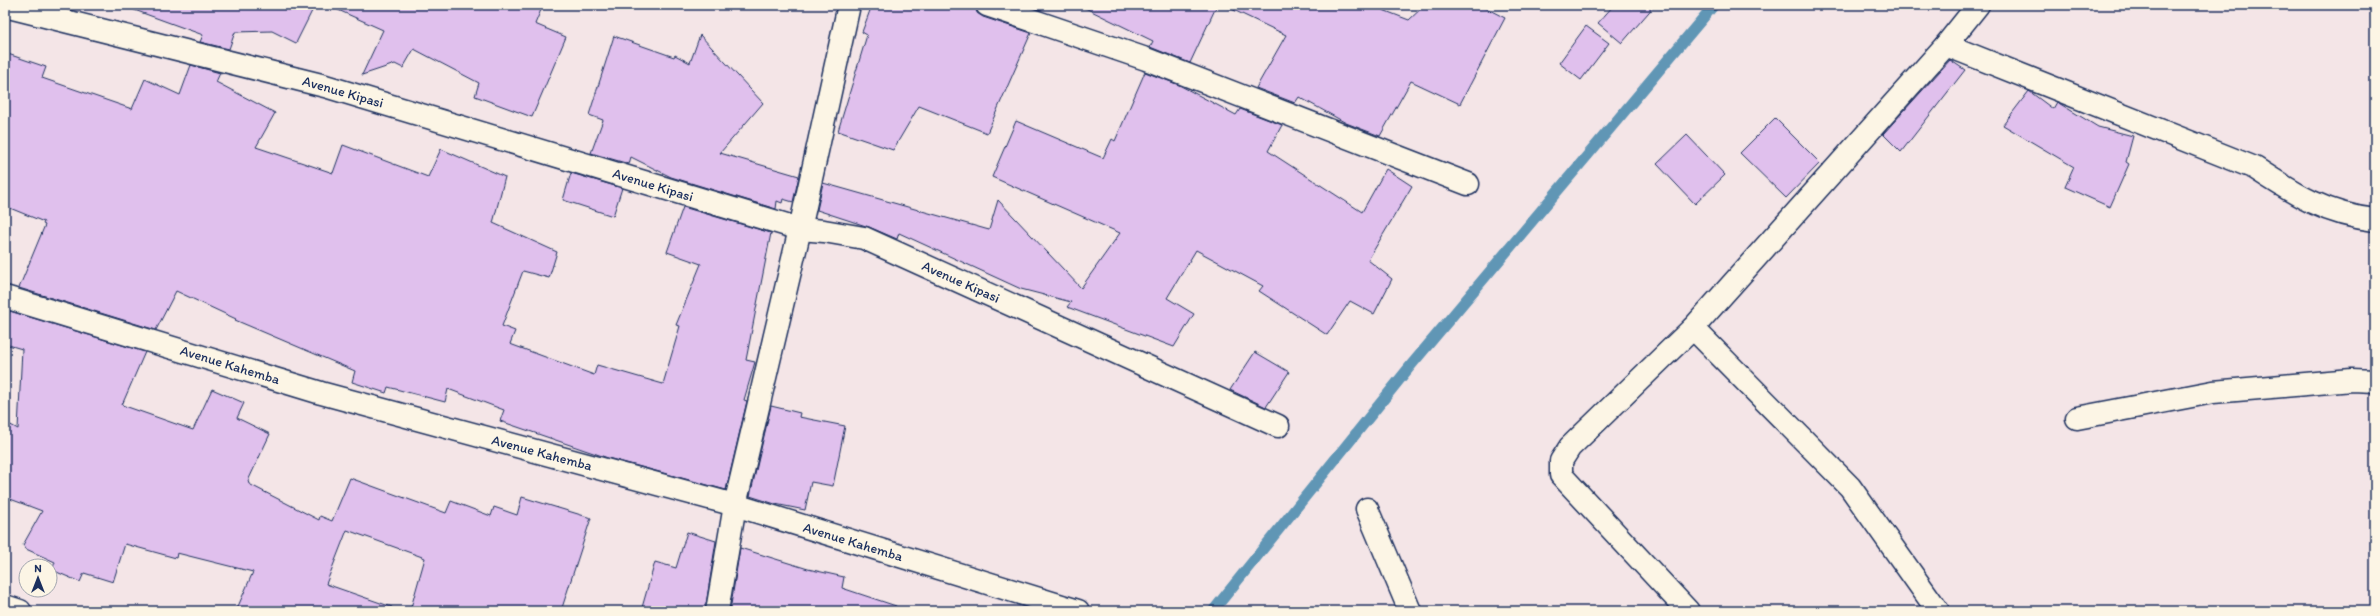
<svg xmlns="http://www.w3.org/2000/svg" width="2380" height="616" viewBox="0 0 2380 616" font-family="Itim,sans-serif">
<rect width="100%" height="100%" fill="#f4e5e7"/>
<filter id="ink" filterUnits="userSpaceOnUse"><feTurbulence type="fractalNoise" baseFrequency=".025" numOctaves="2"/><feDisplacementMap in="SourceGraphic" scale="8" xChannelSelector="R" yChannelSelector="G"/><feConvolveMatrix kernelMatrix="1 2 1 2 8 2 1 2 1" color-interpolation-filters="sRGB"/></filter>
<g filter="url(#ink)">
<g fill="none" stroke-linecap="round" stroke-linejoin="round">
<polyline stroke="#6196b5" stroke-width="11" points="1213,611 1412,364 1714,5"/>
</g>
<g fill="#e0c0ed" stroke="#1b2f5e">
<polygon points="130,5 315,5 296,43 272,31 235,32 229,49 200,42 203,35 129,8"/>
<polygon points="327,5 543,5 535,24 566,37 532,117 475,96 479,83 414,49 403,68 395,64 362,75 383,30"/>
<polygon points="872,5 975,5 977,13 983,17 1031,33 987,133 919,106 893,150 838,131 867,35 862,32"/>
<polygon points="1026,5 1043,5 1041,10"/>
<polygon points="1079,5 1217,5 1190,63 1150,47 1153,41"/>
<polygon points="1223,5 1370,5 1409,20 1425,5 1480,5 1505,18 1460,104 1411,81 1380,136 1346,123 1299,97 1295,103 1256,88 1286,35"/>
<polygon points="1614,5 1655,5 1622,43 1598,23"/>
<polygon points="1586,26 1609,43 1581,80 1559,63"/>
<polygon points="700,35 763,103 720,153 799,176 793,202 783,199 782,203 777,201 776,209 671,177 631,157 629,164 591,153 603,120 589,115 614,36 674,57 675,55 690,63"/>
<polygon points="5,53 46,67 42,78 132,109 145,79 180,95 191,65 220,73 216,82 275,113 256,147 333,173 343,145 428,177 441,149 505,177 493,223 557,252 549,278 523,271 502,326 515,331 510,344 594,375 597,365 663,384 680,326 676,325 701,264 667,252 683,207 771,233 746,360 755,362 744,400 747,401 726,490 608,458 500,421 504,410 448,389 445,402 388,387 386,393 352,382 355,371 235,320 236,319 176,291 156,330 19,288 45,225 43,224 44,222 5,206"/>
<polygon points="1950,60 1965,70 1901,152 1883,134"/>
<polygon points="1145,72 1179,85 1236,115 1240,109 1282,125 1268,151 1362,212 1386,169 1412,186 1368,260 1392,279 1374,314 1350,301 1327,335 1259,291 1263,286 1196,250 1167,298 1194,314 1174,347 1067,307 1071,302 1021,289 899,233 897,239 869,227 817,210 823,183 989,230 998,200 1081,288 1120,233 992,177 1016,121 1103,158 1112,139 1115,141"/>
<polygon points="2029,91 2053,109 2057,102 2098,127 2133,136 2126,162 2129,164 2110,207 2065,187 2074,167 2003,125"/>
<polygon points="1775,118 1820,163 1786,198 1740,153"/>
<polygon points="1687,135 1725,175 1695,204 1657,164"/>
<polygon points="571,173 622,188 613,216 563,200"/>
<polygon points="10,311 145,352 122,405 193,430 212,389 244,403 237,418 270,434 248,481 249,484 319,520 320,516 332,521 350,478 446,513 451,501 491,516 494,507 517,515 522,497 591,518 561,611 410,611 425,558 347,530 326,584 392,607 391,611 236,611 253,572 177,553 176,558 125,544 113,582 84,573 80,582 52,570 55,562 26,549 23,545 42,511 5,497 5,422 18,429 22,349 5,344 5,322"/>
<polygon points="1255,352 1289,372 1266,407 1230,390"/>
<polygon points="771,406 800,413 799,417 845,426 833,486 811,482 805,510 775,504 750,496"/>
<polygon points="687,532 716,541 705,611 641,611 655,562 676,568"/>
<polygon points="740,548 808,569 844,577 842,588 896,606 895,611 730,611"/>
</g>
<g fill="none" stroke-linecap="round" stroke-linejoin="round">
<g stroke="#1b2f5e" stroke-width="25">
<g id="minor">
<polyline points="987,5 1146,59 1468,184"/>
<polyline points="5,6 325,86 800,229 824,231 864,238 1278,426"/>
<path d="M1946 45 2255 168C2296 195 2325 214 2375 220"/>
<polyline points="5,297 321,393 735,505 1078,611"/>
<polyline points="1693,328 1850,487 1938,611"/>
<polyline points="2077,418 2213,392 2352,380 2375,381"/>
<polyline points="1367,509 1410,611"/>
<polyline points="5,606 20,611"/>
<polyline points="717,611 735,505 800,229 849,5"/>
<polyline points="1688,611 1561,475 1561,461 1570,447 1693,328 1946,45 1978,5"/>
</g>
</g>
<use href="#minor" stroke="#fcf5e5" stroke-width="22"/>
</g>
</g>
<g text-anchor="middle" dominant-baseline="central" stroke-width="4" stroke-linejoin="round" paint-order="stroke">
<g font-size="14" fill="#1b2f5e" stroke="#fcf5e5">
<text transform="translate(343 92) rotate(16)">Avenue Kipasi</text>
<text transform="translate(653 185) rotate(17)">Avenue Kipasi</text>
<text transform="translate(961 282) rotate(24)">Avenue Kipasi</text>
<text transform="translate(230 365) rotate(17)">Avenue Kahemba</text>
<text transform="translate(542 453) rotate(15)">Avenue Kahemba</text>
<text transform="translate(853 542) rotate(17)">Avenue Kahemba</text>
</g>
</g>
<rect width="2380" height="616" fill="none" stroke="#fcf5e5" stroke-width="20"/>
<rect x="10" y="10" width="2360" height="596" fill="none" stroke="#1b2f5e" stroke-width="1.5" filter="url(#ink)"/>
<g transform="translate(38 578)"><circle r="19" fill="#fcf5e5" stroke="#a2a6af"/>
<path d="M0-3L7 15L0 10L-7 15Z" fill="#1b2f5e"/>
<text y="-6" font-size="11" font-weight="bold" text-anchor="middle" fill="#1b2f5e">N</text>
</g>
</svg>
